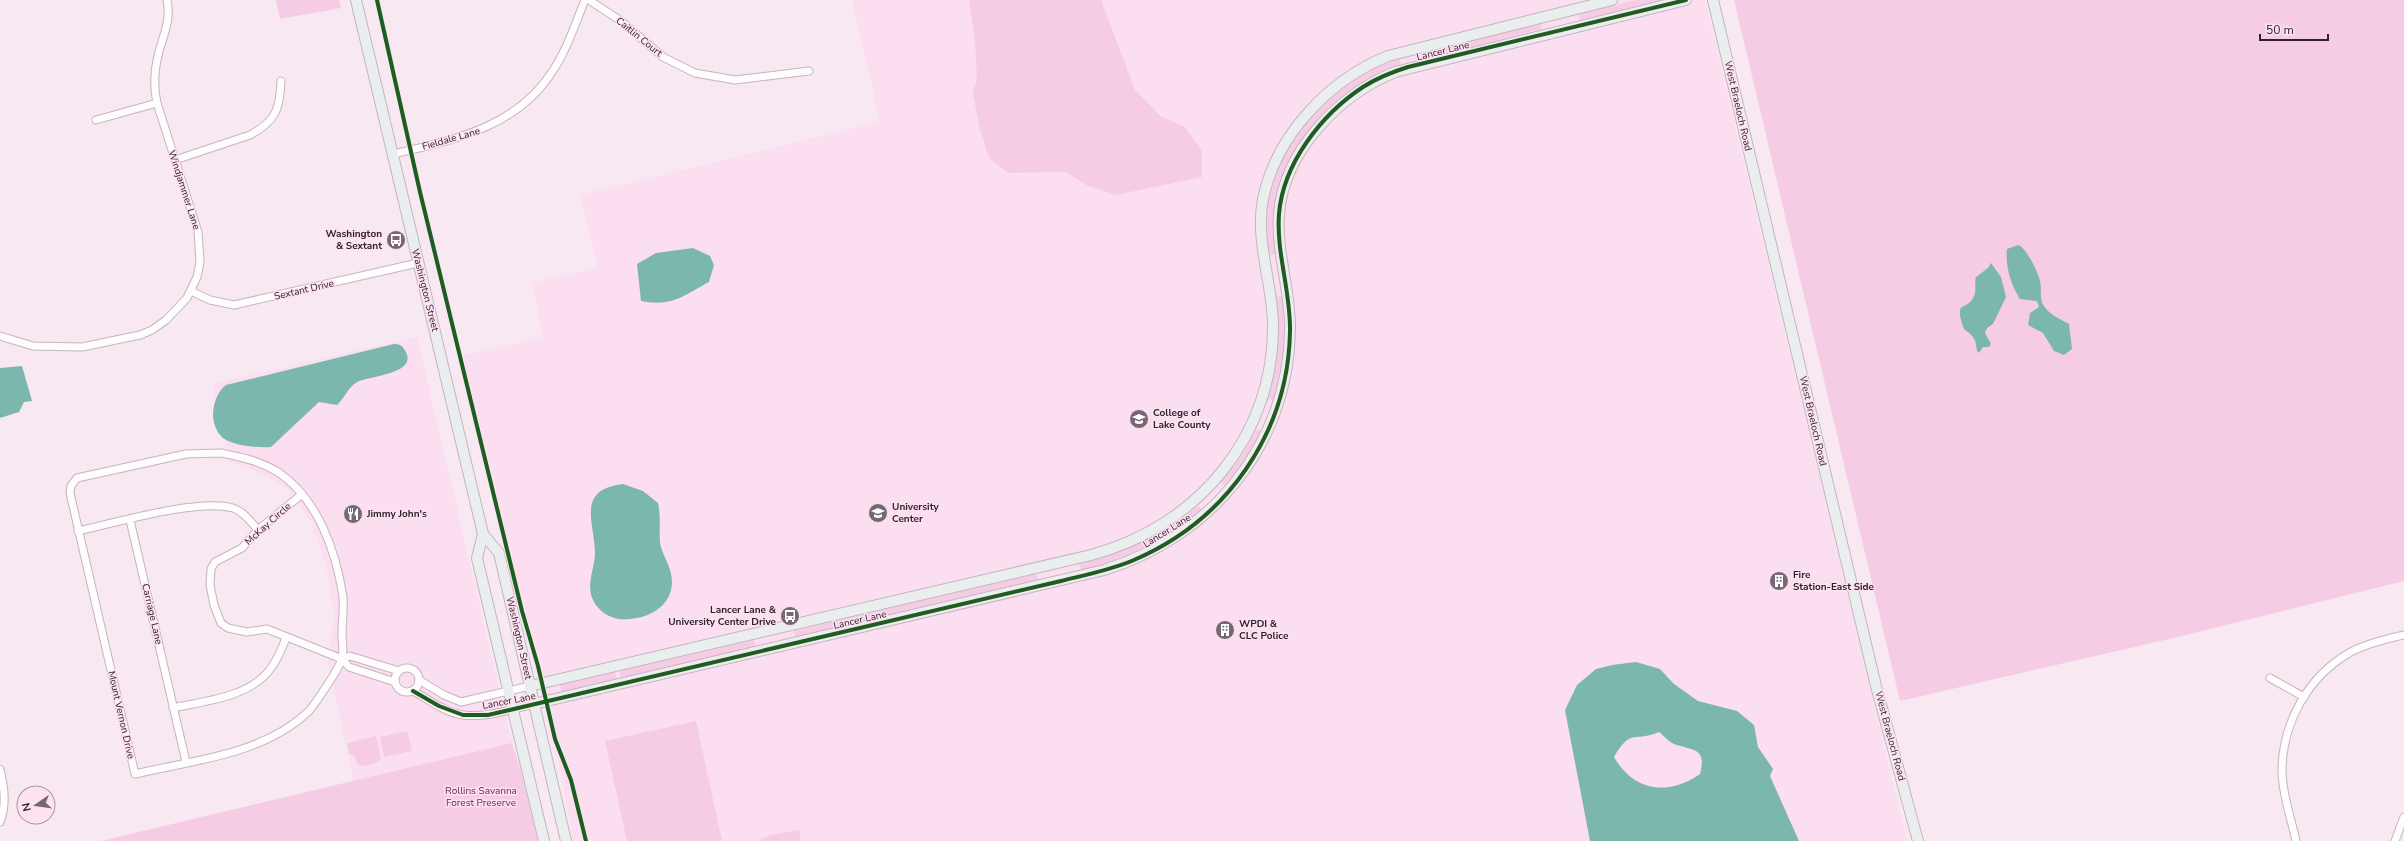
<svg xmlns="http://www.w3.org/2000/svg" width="2404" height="841" viewBox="0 0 2404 841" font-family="'Nunito Sans',sans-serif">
<rect width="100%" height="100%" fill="#f8e8f1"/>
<g fill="#fbdeef">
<polygon points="852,0 1705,0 1907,841 573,841 559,764 457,357 543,337 532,283 598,267 580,195 880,122"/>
<polygon points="417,337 512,743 354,783 328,662 334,617 327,570 311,521 288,489 263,474 231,462 212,384"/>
</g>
<g fill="#f6cce5">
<polygon points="276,0 339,0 341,8 280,19"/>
<polygon points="969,0 1101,0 1135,90 1160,116 1185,127 1202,151 1202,177 1116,195 1088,186 1066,172 1008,173 989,158 980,129 973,94 977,78 975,43"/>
<polygon points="1636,0 1663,0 1580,20 1578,14"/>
<polygon points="1734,0 2404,0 2404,581 2182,636 1900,701"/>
<polygon points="1541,23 1542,29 1446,53 1444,47"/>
<path d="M1399 58 1401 64C1324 89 1261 172 1276 254L1270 255C1266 236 1266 217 1269 198 1279 138 1342 74 1399 58Z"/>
<polygon points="1283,296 1284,351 1274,400 1268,399 1277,348 1277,297"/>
<polygon points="1257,429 1262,431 1254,448 1226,487 1221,482 1241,457"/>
<path d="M1198 506 1203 510C1164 540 1128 558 1081 570L1079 564C1123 553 1163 535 1198 506Z"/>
<polygon points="1036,573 1038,581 795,637 794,631"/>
<polygon points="754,640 755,647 621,678 620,671"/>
<polygon points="615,672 616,679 562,692 560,685"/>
<polygon points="696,721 722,841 627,841 605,741"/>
<polygon points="407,731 412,751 384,757 380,737"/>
<path d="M376 736 381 759C376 765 365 767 358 765L354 755 349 754 347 743Z"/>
<polygon points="512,743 522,774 538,841 101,841"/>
<polygon points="799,830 801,841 758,841 770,835"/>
</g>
<g fill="#7cb7ae" fill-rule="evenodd">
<path d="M2018 245C2026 247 2038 272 2040 281 2042 289 2039 299 2044 306 2050 315 2060 319 2069 324L2072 349 2064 355 2054 351 2043 333 2028 325 2030 313 2039 307 2037 301 2020 299C2011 285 2005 266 2007 249Z"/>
<path d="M693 248 710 256 714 265 709 282C683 296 672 307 641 301L637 264 656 253Z"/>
<path d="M1991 263 2001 277 2006 297 1993 324 1987 328 1985 333 1991 344 1989 347H1983L1979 353 1977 351C1976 338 1973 336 1964 329 1953 297 1967 313 1974 296 1977 290 1974 283 1976 277L1988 268Z"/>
<path d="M394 344C398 344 402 345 404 349 422 374 368 376 357 382 347 388 345 398 337 405L319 402 271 447C258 448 234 446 223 438 207 424 212 396 226 385Z"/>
<polygon points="22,366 32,401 24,402 19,412 0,418 0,368"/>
<path d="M623 484 643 491 658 503C661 516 659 529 660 543 662 554 669 563 671 574 677 601 654 617 630 619 617 621 604 616 596 605 584 588 594 572 595 554 595 523 575 490 623 484Z"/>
<path d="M1636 662 1660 669 1674 684 1698 701 1737 711 1754 725 1758 747 1773 769 1770 776 1799 841H1590L1565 710 1577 685 1596 669 1612 665ZM1659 732C1664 736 1669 742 1674 744 1693 751 1707 747 1700 774 1668 796 1634 792 1614 757 1632 727 1633 743 1659 732Z"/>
</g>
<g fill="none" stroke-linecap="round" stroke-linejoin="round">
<g stroke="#c3b6bd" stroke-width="9">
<g id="street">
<polyline points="589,0 621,21 663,57 695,73 735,80 809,71"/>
<polyline points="96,120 157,103"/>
<path d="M393 154C453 140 516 128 552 72 567 50 575 24 585 0"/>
<path d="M175 160 250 135C276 121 280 109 281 81"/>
<polyline points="191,291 210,300 234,305 418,263"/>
<path d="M0 336 33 346 82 347 140 335 152 330 166 320 187 298 197 277 200 262 198 232 157 103C154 89 154 74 157 60 161 39 172 22 167 0"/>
<path d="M221 453C241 457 260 461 278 472 318 499 336 551 343 597 344 609 342 622 342 634 342 641 344 650 342 658 341 666 315 704 309 711 263 755 194 760 135 774L70 493 71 486 77 478 186 454Z"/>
<polyline points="301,495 258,530 242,548 215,562 211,569 210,585 214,605 221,623 228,628 247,632 267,629 342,659 349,667 395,682"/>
<polyline points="130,520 186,762"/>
<path d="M78 531C116 523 198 498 233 508 243 511 251 522 258 530"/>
<polyline points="342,659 350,656 399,671"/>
<circle cx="407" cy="680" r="12"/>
<polyline points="2270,678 2304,697"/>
<polyline points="419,680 444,695 461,702 530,686"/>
<path d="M413 691C428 699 446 713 463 715 487 718 512 709 534 704"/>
<path d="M173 708C205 701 251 697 271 668 278 659 282 648 286 638"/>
<path d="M0 769C4 787 7 804 0 822"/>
<path d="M2296 841C2291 818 2282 793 2282 769 2283 722 2308 677 2349 653 2365 644 2386 639 2404 635"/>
<polyline points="2395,841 2404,817"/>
</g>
</g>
<g stroke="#c3b6bd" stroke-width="12">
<g id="secondary">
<polyline points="356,0 483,534 499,553 566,841"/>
<polyline points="1713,0 1876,686 1918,841"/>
<polyline points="483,534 477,558 544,841"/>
<path d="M530 686 1091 555C1197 527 1275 436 1273 323 1272 282 1255 240 1263 199 1276 135 1329 80 1388 56L1612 0"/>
<path d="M534 704 1104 570C1211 537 1288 445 1290 331 1291 291 1276 253 1279 214 1284 151 1339 95 1395 72L1686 0"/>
</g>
</g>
<use href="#street" stroke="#fefcfd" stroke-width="7"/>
<use href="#secondary" stroke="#eaeeee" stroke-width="10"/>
<g stroke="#fee2f2" stroke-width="6">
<g id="cycleway">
<polyline points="377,0 420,192 522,611 538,666 555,739 571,780 586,841"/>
<path d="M413 691 439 706 463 715H488L1061 581C1085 575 1111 570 1134 560 1227 520 1288 433 1290 332 1291 292 1276 253 1279 214 1283 163 1322 114 1363 87 1377 78 1392 72 1408 67L1686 0"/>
</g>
</g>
<use href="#cycleway" stroke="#1b5e20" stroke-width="4"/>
</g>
<defs>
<g id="bus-disc" transform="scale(1)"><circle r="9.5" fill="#756870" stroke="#fee2f2"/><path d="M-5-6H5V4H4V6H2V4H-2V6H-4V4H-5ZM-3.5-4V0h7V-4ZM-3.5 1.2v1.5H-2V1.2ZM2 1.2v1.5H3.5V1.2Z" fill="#fff"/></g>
<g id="university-disc" transform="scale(1)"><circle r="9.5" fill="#756870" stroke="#fee2f2"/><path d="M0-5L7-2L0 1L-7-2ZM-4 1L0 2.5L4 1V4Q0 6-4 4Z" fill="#fff"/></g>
<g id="school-disc" transform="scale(1)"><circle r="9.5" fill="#756870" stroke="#fee2f2"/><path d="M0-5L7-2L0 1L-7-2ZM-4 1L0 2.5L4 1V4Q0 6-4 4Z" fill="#fff"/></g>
<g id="restaurant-disc" transform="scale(1)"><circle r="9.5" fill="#756870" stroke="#fee2f2"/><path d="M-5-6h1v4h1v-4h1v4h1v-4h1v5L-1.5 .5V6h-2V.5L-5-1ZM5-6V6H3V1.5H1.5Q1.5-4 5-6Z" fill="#fff"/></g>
<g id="building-disc" transform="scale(1)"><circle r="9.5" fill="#756870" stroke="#fee2f2"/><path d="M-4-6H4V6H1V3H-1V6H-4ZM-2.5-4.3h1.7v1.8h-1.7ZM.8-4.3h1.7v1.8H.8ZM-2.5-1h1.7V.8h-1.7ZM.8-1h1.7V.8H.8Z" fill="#fff"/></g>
</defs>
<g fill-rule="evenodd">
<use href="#bus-disc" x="396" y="240"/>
<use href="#university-disc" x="1139" y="419"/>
<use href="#school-disc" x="878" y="513"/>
<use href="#restaurant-disc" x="353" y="514"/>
<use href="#building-disc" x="1779" y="581"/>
<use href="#bus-disc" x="790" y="616"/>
<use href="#building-disc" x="1225" y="630"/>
</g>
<g text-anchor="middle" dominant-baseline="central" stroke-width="3" stroke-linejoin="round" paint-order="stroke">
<g font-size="10" fill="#2f232a" stroke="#fee2f2">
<text transform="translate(639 37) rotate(39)">Caitlin Court</text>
<text transform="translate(1443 51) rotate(-14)">Lancer Lane</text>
<text transform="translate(1738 106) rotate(77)">West Braeloch Road</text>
<text transform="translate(451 139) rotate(-16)">Fieldale Lane</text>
<text transform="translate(184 190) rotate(72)">Windjammer Lane</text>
<text transform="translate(304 290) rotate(-13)">Sextant Drive</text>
<text transform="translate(425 290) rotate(76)">Washington Street</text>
<text transform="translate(1813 421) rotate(77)">West Braeloch Road</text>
<text transform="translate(268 524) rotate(-42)">McKay Circle</text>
<text transform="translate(1167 531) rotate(-32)">Lancer Lane</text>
<text transform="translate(152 614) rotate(77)">Carriage Lane</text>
<text transform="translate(860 620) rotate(-13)">Lancer Lane</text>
<text transform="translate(519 638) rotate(77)">Washington Street</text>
<text transform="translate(509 701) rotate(-11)">Lancer Lane</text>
<text transform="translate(121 715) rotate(77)">Mount Vernon Drive</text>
<text transform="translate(1890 736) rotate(75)">West Braeloch Road</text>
</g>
<g font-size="10" font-weight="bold" fill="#2f232a" stroke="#fee2f2" text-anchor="start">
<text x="382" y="234" text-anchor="end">Washington<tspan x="382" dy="12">&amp; Sextant</tspan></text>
<text x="1153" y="413">College of<tspan x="1153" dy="12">Lake County</tspan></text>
<text x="892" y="507">University<tspan x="892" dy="12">Center</tspan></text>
<text x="367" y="514">Jimmy John's</text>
<text x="1793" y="575">Fire<tspan x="1793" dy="12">Station-East Side</tspan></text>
<text x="776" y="610" text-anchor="end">Lancer Lane &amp;<tspan x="776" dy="12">University Center Drive</tspan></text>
<text x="1239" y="624">WPDI &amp;<tspan x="1239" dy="12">CLC Police</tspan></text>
</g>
<g font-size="10" fill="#6b2154" stroke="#fee2f2">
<text x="481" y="791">Rollins Savanna<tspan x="481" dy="12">Forest Preserve</tspan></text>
</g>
</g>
<g transform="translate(36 805) rotate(257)"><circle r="19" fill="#fee2f2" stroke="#ab96a2"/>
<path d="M0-3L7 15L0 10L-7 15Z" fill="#756870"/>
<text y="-6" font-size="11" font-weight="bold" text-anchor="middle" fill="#2f232a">N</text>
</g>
<path d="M2260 34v6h68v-6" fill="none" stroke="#2f232a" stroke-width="2"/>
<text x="2266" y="34" font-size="12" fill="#2f232a" stroke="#fee2f2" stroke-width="3" paint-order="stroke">50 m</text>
</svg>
